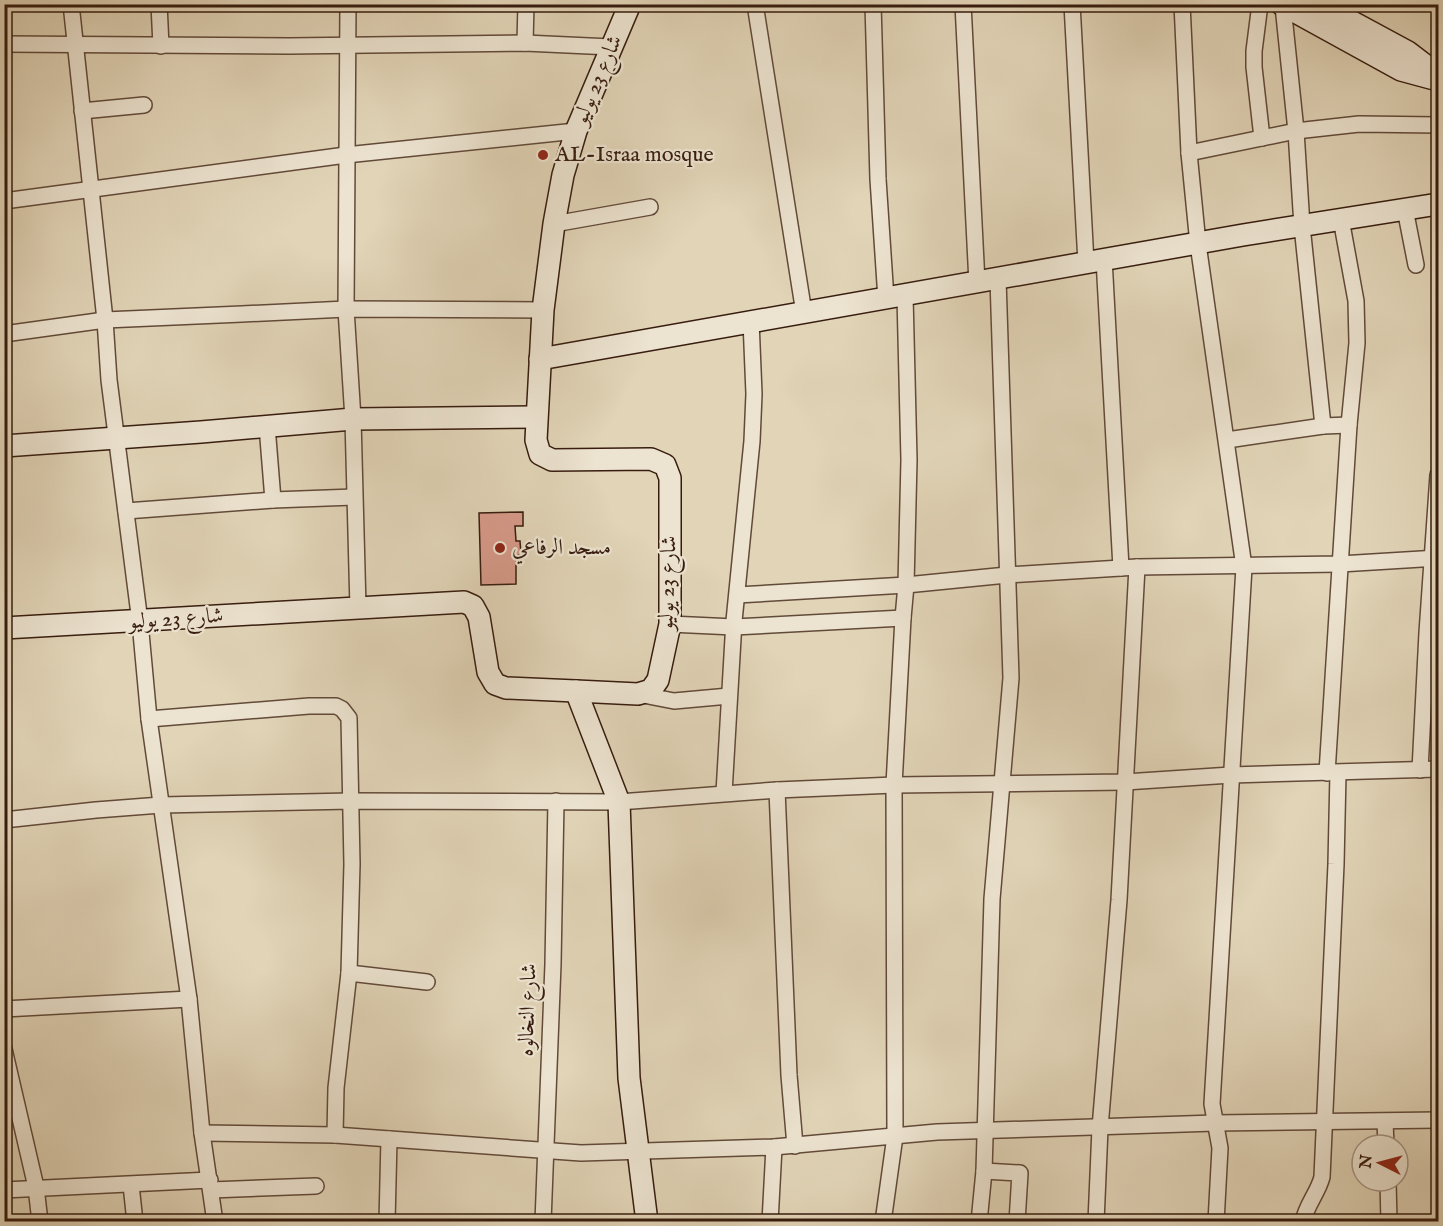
<svg xmlns="http://www.w3.org/2000/svg" width="1443" height="1226" viewBox="0 0 1443 1226" font-family="'IM FELL English',Amiri,serif">
<rect width="100%" height="100%" fill="#e1d4b7"/>
<filter id="stains"><feTurbulence type="fractalNoise" baseFrequency=".00333" numOctaves="4"/><feColorMatrix values="0 0 0 0 .2 0 0 0 0 .09 0 0 0 0 .02 0 0 0 .5 -.17"/></filter>
<radialGradient id="worn" r=".72"><stop offset=".6" stop-color="#630" stop-opacity="0"/><stop offset="1" stop-color="#630" stop-opacity=".3"/></radialGradient>
<polygon fill="#d79a8a" stroke="#371c0f" stroke-width="1.5" points="523,512 523,526 515,526 516,541 520,541 521,555 516,555 516,584 481,585 479,513"/>
<g fill="none" stroke-linecap="round" stroke-linejoin="round">
<g stroke="#624a39" stroke-width="18">
<g id="street">
<polyline points="71,4 105,320 109,380 140,622 149,719 189,999 202,1133 215,1222"/>
<polyline points="159,4 161,46"/>
<polyline points="348,4 346,309 353,419 358,608"/>
<polyline points="755,4 804,313"/>
<polyline points="873,4 878,179 886,299"/>
<polyline points="963,4 977,283"/>
<polyline points="1072,4 1086,263"/>
<polyline points="1182,4 1189,153 1198,244 1244,567 1212,1104 1220,1148 1216,1222"/>
<polyline points="1260,4 1254,51 1254,67 1262,138"/>
<polyline points="1283,6 1296,131 1302,226 1323,426"/>
<polyline points="525,43 526,4"/>
<polyline points="4,44 289,46 525,43 611,47"/>
<polyline points="82,111 144,105"/>
<polyline points="1189,153 1296,131 1359,124 1438,125"/>
<polyline points="4,201 346,155 576,131"/>
<polyline points="1405,209 1416,265"/>
<polyline points="554,224 650,207"/>
<polyline points="1104,259 1121,568"/>
<polyline points="4,334 105,320 242,314 346,309 543,310"/>
<polyline points="267,426 273,500"/>
<polyline points="1227,440 1323,426 1349,425"/>
<polyline points="126,511 273,500 354,497"/>
<polyline points="737,595 906,585 1007,575 1137,567 1340,564 1438,558"/>
<polyline points="670,624 734,627 903,618"/>
<polyline points="638,694 674,701 729,696"/>
<polyline points="149,719 309,706 336,706 342,709 349,718 352,864 349,973 336,1088 335,1135"/>
<polyline points="1420,770 1427,633 1438,475"/>
<polyline points="1327,773 1349,425 1357,343 1356,301 1341,219"/>
<polyline points="777,790 789,1075 795,1146"/>
<polyline points="724,793 734,621 752,441 754,394 751,321"/>
<polyline points="4,820 96,810 161,805 351,801 619,802 777,790 894,785 1125,782 1231,775 1438,769"/>
<polyline points="349,973 427,982"/>
<polyline points="4,1009 189,999"/>
<polyline points="4,1049 36,1187 40,1222"/>
<polyline points="1385,1122 1386,1145"/>
<polyline points="202,1133 335,1135 581,1153 774,1147 937,1132 1215,1123 1438,1120"/>
<polyline points="984,1171 1020,1173 1017,1222"/>
<polyline points="1388,1181 1389,1222"/>
<polyline points="131,1185 135,1222"/>
<polyline points="4,1190 210,1180"/>
<polyline points="211,1190 316,1186"/>
<polyline points="387,1222 389,1139"/>
<polyline points="543,1222 553,964 556,801"/>
<polyline points="770,1222 774,1147"/>
<polyline points="883,1222 895,1136 894,785 903,618 906,585 909,460 905,296"/>
<polyline points="979,1222 984,1171 992,899 1011,678 998,279"/>
<polyline points="1096,1222 1100,1128 1119,900 1137,567"/>
<path d="M1303 1222C1306 1205 1318 1193 1322 1177L1336 864 1338 773"/>
</g>
</g>
<g stroke="#371c0f" stroke-width="24">
<g id="secondary">
<polyline points="1281,4 1401,70 1438,80"/>
<polyline points="1319,4 1408,52 1438,75"/>
<polyline points="540,359 1243,235 1438,204"/>
<polyline points="4,446 201,432 353,419 536,417"/>
<polyline points="4,628 464,602 473,606 479,617 488,672 495,684 506,688 576,691 638,694 651,690 658,680 670,624 670,478 665,465 651,459 552,460 540,454 536,440 543,310 554,224 563,175 576,131 630,4"/>
<polyline points="576,691 619,802 629,1078 647,1222"/>
</g>
</g>
<use href="#street" stroke="#ece3d0" stroke-width="15"/>
<use href="#secondary" stroke="#ece3d0" stroke-width="21"/>
</g>
<g fill="#8f2418" stroke="#ece3d0" stroke-width="2">
<circle cx="543" cy="155" r="6"/>
<circle cx="500" cy="548" r="6"/>
</g>
<g text-anchor="middle" dominant-baseline="central" stroke-width="4.5" stroke-linejoin="round" paint-order="stroke">
<g font-size="22" fill="#371c0f" stroke="#ece3d0">
<text transform="translate(598 80) rotate(-67)">شارع 23 يوليو</text>
<text transform="translate(668 583) rotate(-88)">شارع 23 يوليو</text>
<text transform="translate(176 619) rotate(-4)">شارع 23 يوليو</text>
<text transform="translate(528 1010) rotate(-88)">شارع النخالوه</text>
</g>
<g font-size="22" fill="#371c0f" stroke="#ece3d0" text-anchor="start">
<text x="555" y="155">AL-Israa mosque</text>
<text x="512" y="548">مسجد الرفاعي</text>
</g>
</g>
<rect width="1443" height="1226" fill="none" stroke="#e1d4b7" stroke-width="24"/>
<rect x="6" y="6" width="1431" height="1214" fill="none" stroke="#371c0f" stroke-width="3"/>
<rect x="12" y="12" width="1419" height="1202" fill="none" stroke="#371c0f" stroke-width="1.5"/>
<g transform="translate(1380 1163) rotate(276)"><circle r="28" fill="#ece3d0" stroke="#a49383" stroke-width="1.5"/>
<path d="M0-4.5L10 22L0 15L-10 22Z" fill="#8f2418"/>
<text y="-9" font-size="16" font-weight="bold" text-anchor="middle" fill="#371c0f">N</text>
</g>
<rect width="100%" height="100%" filter="url(#stains)"/>
<rect width="100%" height="100%" fill="url(#worn)"/>
</svg>
